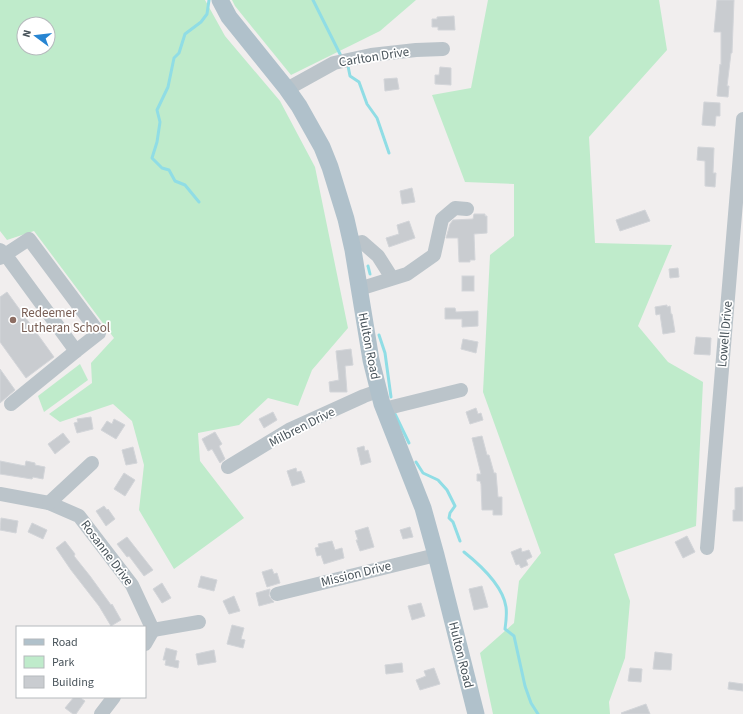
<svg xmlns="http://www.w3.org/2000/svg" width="743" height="714" viewBox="0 0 743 714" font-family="'Source Sans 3',sans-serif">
<rect width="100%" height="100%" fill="#f1eeee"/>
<g fill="#bfebcb" fill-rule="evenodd">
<path d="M0 0H205L225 36 280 101 315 167 348 328 312 370 298 406 268 398 239 425 198 433 200 461 244 518 174 569 139 510 144 465 132 421 113 404 60 422 49 414 92 383 91 363 114 338 34 231 7 240 0 231ZM24 24H48V48H24Z"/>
<polygon points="232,0 416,0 380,31 291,75 235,6"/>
<polygon points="488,0 659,0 667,50 589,137 595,243 672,245 638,326 668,362 703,382 696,526 614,554 630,601 625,658 609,702 610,714 493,714 480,653 514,623 519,581 541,553 483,392 490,255 514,236 514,184 465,182 432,95 471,88"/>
<polygon points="80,364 88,380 44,412 38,396"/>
</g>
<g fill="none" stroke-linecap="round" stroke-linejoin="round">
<g stroke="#90dde5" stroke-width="3">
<polyline points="313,0 341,56"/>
<polyline points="348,66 350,76 359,82 367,104 377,118 389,153"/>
<polyline points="199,202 185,185 175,181 169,170 162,168 152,158 157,142 160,122 157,110 168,87 174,58 179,53 185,34 201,22 207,14 209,0"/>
<polyline points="368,266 370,274"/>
<polyline points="379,335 385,353 391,397"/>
<polyline points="395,414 409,443"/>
<polyline points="416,462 423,473 438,480 447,490 455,506 450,513 449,518 453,522 460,541"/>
<path d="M464 552C479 564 503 586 506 607 507 614 506 622 505 629L514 636 525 686 531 703 538 714"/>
</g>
</g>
<g fill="#c9ccd0" stroke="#d3d5d9">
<polygon points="717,0 734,0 732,53 731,53 727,86 729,86 728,97 717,96 720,64 721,65 721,32 714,32"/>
<polygon points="454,16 455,30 438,30 438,27 432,27 432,19 437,19 437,17"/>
<polygon points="440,67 451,68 451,85 435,84 435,75 439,75"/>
<polygon points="397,78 399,89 385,91 384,79"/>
<polygon points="704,102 720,103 720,116 716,116 715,126 702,125"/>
<polygon points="698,147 714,148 713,173 716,173 715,187 705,186 705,161 697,160"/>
<polygon points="412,188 415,202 402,204 400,191"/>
<polygon points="645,210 650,221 620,231 616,220"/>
<polygon points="474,214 485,214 485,216 487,216 487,233 474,234 475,260 470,260 470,262 459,262 458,238 446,238 450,224 453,220 473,219"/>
<polygon points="409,221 415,238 389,247 386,238 399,234 397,225"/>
<polygon points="678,268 679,277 670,278 669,269"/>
<rect x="462" y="276" width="12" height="15"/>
<polygon points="7,292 54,357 26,378 0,342 0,297"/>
<polygon points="667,305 667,307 670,306 671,314 672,314 675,332 663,334 660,314 656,315 655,307"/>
<polygon points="445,308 455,308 456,312 478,311 478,326 462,327 462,319 445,319"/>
<polygon points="696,337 711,338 710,355 694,354"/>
<polygon points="463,339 478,342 476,353 461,349"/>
<polygon points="351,349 353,365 345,366 347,392 330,392 329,382 339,380 336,351"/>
<polygon points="0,369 15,390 0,403"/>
<polygon points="476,408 478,414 481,413 483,420 470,424 466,412"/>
<polygon points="273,412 277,420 264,428 259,419"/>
<polygon points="91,417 93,429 77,433 74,423 78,422 77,419"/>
<polygon points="114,419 125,425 116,439 101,430 107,421 112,424"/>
<polygon points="215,432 222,444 219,446 225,459 220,463 212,449 208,451 202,439"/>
<polygon points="63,433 70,442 55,454 48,444"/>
<polygon points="482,436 487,455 489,455 494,473 496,473 498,497 502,497 502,515 493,515 493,510 482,510 481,484 480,481 477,481 477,474 481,474 472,438"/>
<polygon points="364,446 365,451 368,450 371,462 361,465 357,448"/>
<polygon points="133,447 137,463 126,465 122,450"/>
<polygon points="0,461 25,466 26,461 35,463 35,465 45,467 43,479 33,477 32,479 0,474"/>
<polygon points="296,468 297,472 301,471 305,482 292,486 287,471"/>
<polygon points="124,473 135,480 125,496 114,489"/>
<polygon points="743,487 743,521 733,521 733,510 735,510 735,488"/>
<polygon points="104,506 107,510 108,509 115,519 106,526 96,511"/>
<polygon points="1,518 18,521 16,533 0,530"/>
<polygon points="32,523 47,530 43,539 28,532"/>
<polygon points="368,527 374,547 360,551 356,540 358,540 355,531"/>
<polygon points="410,527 413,537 403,539 400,530"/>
<polygon points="687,536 695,552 683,558 675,542"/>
<polygon points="127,537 153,570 144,576 129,556 127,557 117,544"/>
<polygon points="65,541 75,554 74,556 90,576 111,605 112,604 121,620 111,626 99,606 71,570 56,548"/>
<polygon points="332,541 335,550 342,548 344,558 324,564 321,555 317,556 315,548 319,547 318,544"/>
<polygon points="521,548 522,552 529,550 532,557 526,560 528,565 521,568 519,564 516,565 511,552"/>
<polygon points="272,569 274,574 277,573 280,583 267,587 262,572"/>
<polygon points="201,576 217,580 214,591 198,587"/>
<polygon points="162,583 171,598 162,603 153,589"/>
<polygon points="482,586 488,607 474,610 469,589"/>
<polygon points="270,589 269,596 274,602 259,606 256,593"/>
<polygon points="234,596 240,611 229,614 223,601"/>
<polygon points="421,603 425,616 412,620 408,606"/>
<polygon points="232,625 244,628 241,639 245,640 243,648 227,644"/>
<polygon points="166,648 177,651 175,660 179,661 178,668 165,665 166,660 163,660"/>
<polygon points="214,650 216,662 198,665 196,654"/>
<polygon points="655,652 672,654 671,670 653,669"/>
<polygon points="402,663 403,672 386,674 385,665"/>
<polygon points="434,668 440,684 420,690 416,680 426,676 424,671"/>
<polygon points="630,668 642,669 641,682 628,681"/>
<polygon points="729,682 743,684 743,691 728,689"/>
<polygon points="74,697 79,697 85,701 76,714 73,714 65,708"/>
<polygon points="646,704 650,714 622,714 621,713"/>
</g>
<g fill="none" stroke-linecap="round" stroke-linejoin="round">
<g stroke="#bbc4ca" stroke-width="14">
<polyline points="287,89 334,63 371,55 416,50 443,49"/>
<polyline points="352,244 362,242 378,256 392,278"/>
<polyline points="0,250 5,254 76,351 99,333 29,239 0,258"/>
<polyline points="359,289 407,274 434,255 442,219 455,208 467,209"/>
<polyline points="11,404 76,351"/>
<polyline points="384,409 461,390"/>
<polyline points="228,467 289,430 364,396 378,391"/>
<polyline points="0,494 49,503 79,516 132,585 153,630 145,644"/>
<polyline points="49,503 92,463"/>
<polyline points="707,548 743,119"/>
<polyline points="277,594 436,555"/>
<polyline points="153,630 199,622"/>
<polyline points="101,714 114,697"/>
</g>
<polyline stroke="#b0c1cb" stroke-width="17" points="220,0 229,17 287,89 299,106 322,147 330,167 346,219 353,250 371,360 382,404 423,508 436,555 476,714"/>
</g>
<circle fill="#8d6e63" stroke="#fff" stroke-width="1.5" cx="13" cy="320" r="4"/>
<g text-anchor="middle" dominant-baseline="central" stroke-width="3.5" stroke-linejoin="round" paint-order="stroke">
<g font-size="13" fill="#48535a" stroke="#fff">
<text transform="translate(374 57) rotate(-9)">Carlton Drive</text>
<text transform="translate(725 334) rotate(-85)">Lowell Drive</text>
<text transform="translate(369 346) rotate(79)">Hulton Road</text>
<text transform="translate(302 427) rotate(-27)">Milbren Drive</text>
<text transform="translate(107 553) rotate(53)">Rosanne Drive</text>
<text transform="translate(356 574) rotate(-14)">Mission Drive</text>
<text transform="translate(461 655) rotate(76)">Hulton Road</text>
</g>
<g font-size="13" fill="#785e54" stroke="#fff" text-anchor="start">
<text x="21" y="313">Redeemer<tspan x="21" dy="15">Lutheran School</tspan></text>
</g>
</g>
<rect x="16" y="626" width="130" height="72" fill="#ffffff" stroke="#b6babd"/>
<rect x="24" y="639" width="20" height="6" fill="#b0c1cb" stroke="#b6babd"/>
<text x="52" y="646" font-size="12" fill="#48535a">Road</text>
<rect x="24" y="656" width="20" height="12" fill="#bfebcb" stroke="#b6babd"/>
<text x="52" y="666" font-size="12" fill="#48535a">Park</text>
<rect x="24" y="676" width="20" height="12" fill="#c9ccd0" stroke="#b6babd"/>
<text x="52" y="686" font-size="12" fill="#48535a">Building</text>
<g transform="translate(36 36) rotate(285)"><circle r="19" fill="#ffffff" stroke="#b6babd"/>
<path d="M0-3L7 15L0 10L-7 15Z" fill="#2785d2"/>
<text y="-6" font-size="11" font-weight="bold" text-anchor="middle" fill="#48535a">N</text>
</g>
</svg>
